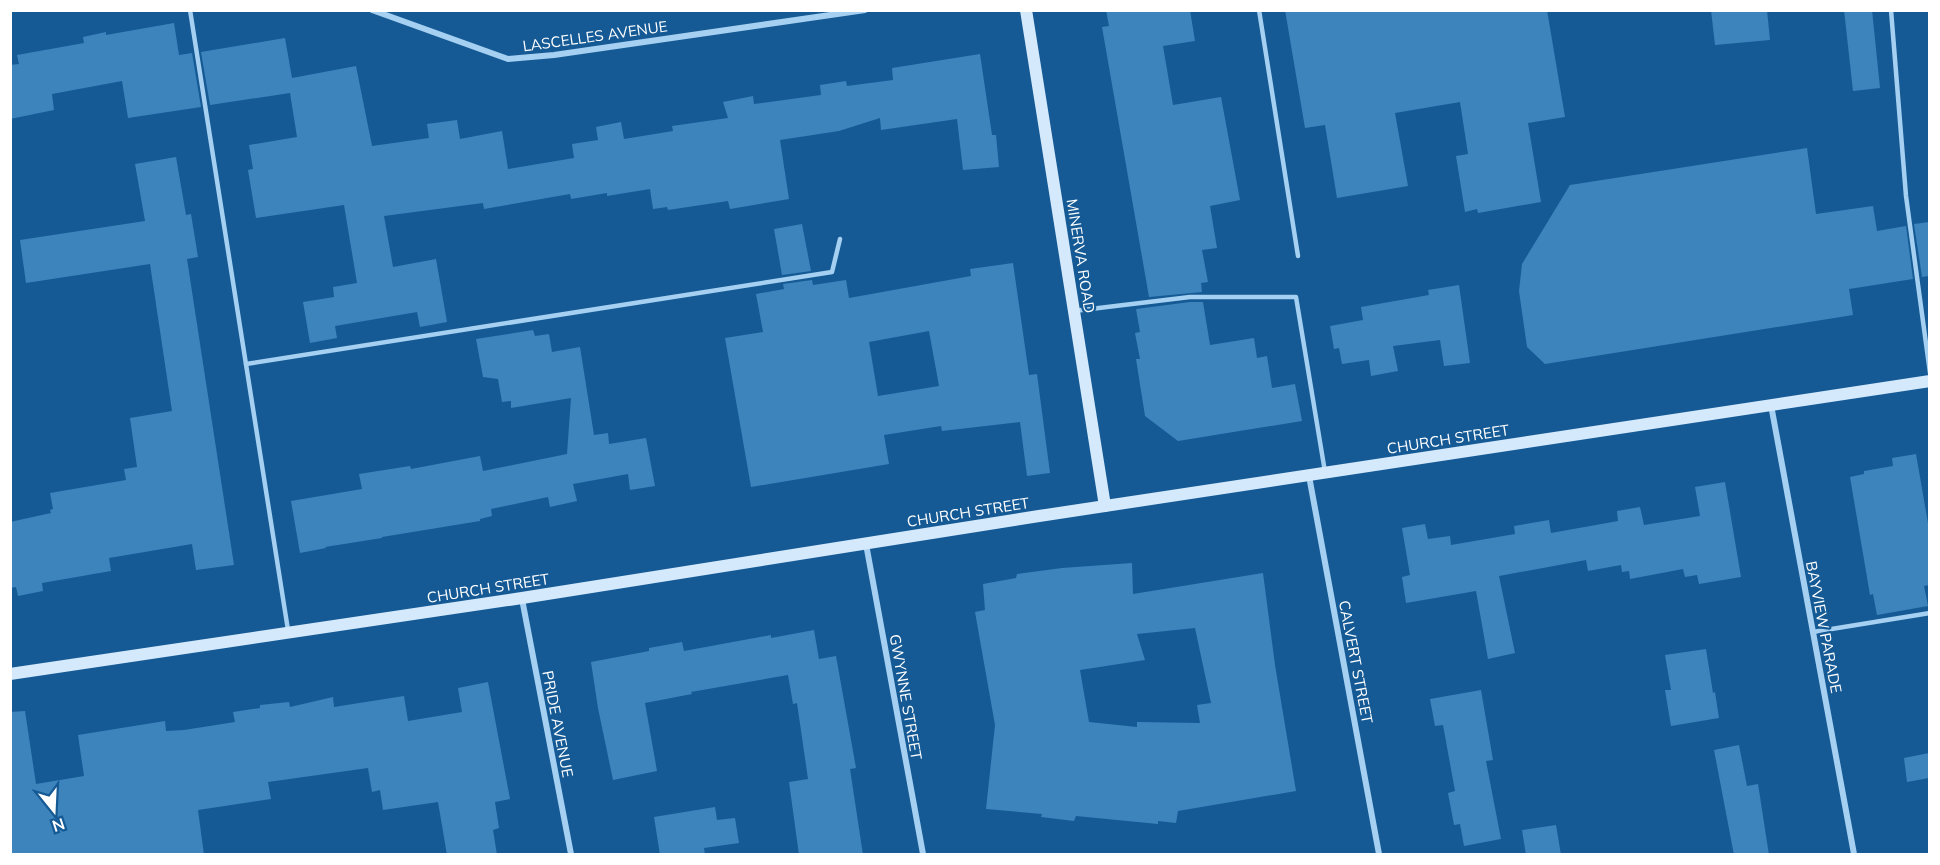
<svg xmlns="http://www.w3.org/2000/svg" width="1940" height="865" viewBox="0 0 1940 865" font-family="Mulish,sans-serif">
<rect width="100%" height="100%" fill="#155a95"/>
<g fill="#3d84bd" fill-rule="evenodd">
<polygon points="1106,10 1190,10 1195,41 1163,46 1173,105 1221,97 1240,200 1210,206 1217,248 1202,250 1208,282 1201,283 1202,292 1149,297 1102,27 1109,26"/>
<polygon points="1285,10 1547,10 1565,117 1528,123 1541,202 1478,213 1477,209 1465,212 1456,156 1468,154 1460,102 1395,113 1408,186 1337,198 1325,125 1305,128"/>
<polygon points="1711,10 1767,10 1770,40 1715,45"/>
<polygon points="1844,10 1872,10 1880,88 1853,91"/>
<polygon points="174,23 179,55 192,53 201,107 128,118 122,81 52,94 54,110 10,119 10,65 19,64 17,55 84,43 83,37 106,32 106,35"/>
<polygon points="285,38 292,78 356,66 372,146 429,138 427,124 457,120 460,139 502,131 508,169 574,158 572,144 598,140 596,127 621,122 624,139 673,131 672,126 728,118 723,102 753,96 754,104 821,95 820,85 846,81 847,86 893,80 892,68 980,54 992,135 996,135 999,167 963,170 957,119 881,130 880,118 839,131 780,140 789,199 730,209 728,201 668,210 667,207 653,209 650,189 607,196 607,193 571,199 570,194 484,209 483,203 384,216 393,267 436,259 447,322 420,327 417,312 335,326 337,338 310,343 303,302 334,297 333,287 357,283 344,205 256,218 248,170 253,169 249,145 297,137 290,93 210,105 201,52"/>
<polygon points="1807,148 1816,214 1873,206 1877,231 1906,226 1913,279 1849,289 1853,315 1545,364 1527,347 1519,291 1522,264 1570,185"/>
<polygon points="176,157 186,215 191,214 198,257 187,259 234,565 196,570 192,544 109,558 111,571 42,583 43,591 18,596 16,587 10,588 10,522 51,513 50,510 53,509 50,493 126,480 124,469 137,467 130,418 172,411 150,264 26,283 20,240 145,221 135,164"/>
<polygon points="1929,222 1929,276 1922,277 1914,224"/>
<polygon points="802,224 811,271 782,275 774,229"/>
<path d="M1013 263 1029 375 1037 374 1050 473 1027 476 1020 422 942 431 941 426 884 435 889 464 751 487 725 338 763 332 756 294 784 289 783 284 812 280 813 285 846 280 849 298 971 276 970 269ZM929 331 939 386 878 396 869 342Z"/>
<polygon points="1459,285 1470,363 1444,366 1440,340 1393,346 1398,371 1371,376 1369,360 1342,364 1339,348 1334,349 1330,326 1363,320 1361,307 1429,295 1428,290"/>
<polygon points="1190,302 1203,302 1210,345 1254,338 1257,358 1267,356 1272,388 1295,384 1302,421 1178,441 1145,416 1136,359 1140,359 1135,333 1140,332 1136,309"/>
<polygon points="533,330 535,336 549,334 552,352 580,347 594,435 608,433 609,444 646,438 655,486 630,490 628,474 573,484 577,501 550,507 548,497 491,509 492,516 480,519 480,521 382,537 382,538 325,547 326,548 300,553 291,501 362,489 359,474 410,466 411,469 480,456 483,471 567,454 571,398 511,408 511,401 502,402 498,379 483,377 476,339"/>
<polygon points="1916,454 1929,529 1929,585 1924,586 1928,606 1877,615 1873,594 1870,595 1850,477 1864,474 1864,471 1893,466 1892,458"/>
<polygon points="1725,482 1741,577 1699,584 1697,575 1685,577 1683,569 1630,579 1629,571 1622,572 1621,565 1588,571 1586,560 1499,576 1515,653 1488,659 1476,591 1406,603 1402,577 1410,575 1402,528 1425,524 1428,539 1450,536 1451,545 1515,534 1514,526 1549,520 1551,533 1618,521 1617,511 1640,507 1644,525 1700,516 1695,487"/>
<path d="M1132 563 1133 594 1263 573 1275 665 1296 791 1178 811 1176 823 1158 821V824L1076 816 1074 821 1041 817 1042 814 986 809 995 725 975 612 985 610 983 584 1016 578 1017 574 1062 568ZM1195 628 1211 703 1197 705 1200 723 1137 722V727L1089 722 1080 670 1145 660 1137 634Z"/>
<polygon points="814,630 819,659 836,656 856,768 850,769 863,855 799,855 789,782 808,779 797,703 793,704 788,675 691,692 692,694 645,703 657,771 613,780 598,708 591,662 649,651 649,648 682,642 684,651 771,635 771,638"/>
<polygon points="1706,649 1713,693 1715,692 1719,718 1671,726 1665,690 1671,690 1665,655"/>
<polygon points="488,682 510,799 495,802 499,828 493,830 497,855 447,855 438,802 383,810 380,790 372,792 368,768 268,782 271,799 198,810 204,855 10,855 10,712 25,711 36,784 84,776 78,735 165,721 166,731 184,730 235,722 233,712 260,708 260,705 289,702 290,707 333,697 334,707 404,696 408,721 462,712 458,688"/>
<polygon points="1481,690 1493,760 1486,761 1501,839 1464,846 1460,824 1454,825 1448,793 1455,791 1443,725 1435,726 1430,699"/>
<polygon points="1739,745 1747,786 1758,784 1769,855 1734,855 1714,750"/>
<polygon points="1929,753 1929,778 1907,782 1904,758"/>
<polygon points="715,807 717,820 735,818 739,843 704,848 705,855 660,855 654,817"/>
<polygon points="1556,825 1561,855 1526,855 1522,830"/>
</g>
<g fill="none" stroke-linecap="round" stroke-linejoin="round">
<g stroke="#a5d0f1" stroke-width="4.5">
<polyline points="190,10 288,630"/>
<polyline points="1259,10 1298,256"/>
<polyline points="1891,10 1906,196 1930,373"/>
<polyline points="1074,311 1190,297 1296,297 1325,472"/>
<polyline points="246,364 832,272 840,239"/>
<polyline points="1813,632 1930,613"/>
</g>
<g stroke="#a5d0f1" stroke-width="6">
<polyline points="372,10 508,59 554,55 865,10"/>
<polyline points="1771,405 1854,854"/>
<polyline points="1309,476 1379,854"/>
<polyline points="866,544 923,854"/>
<polyline points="522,599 571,854"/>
</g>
<g stroke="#d4e9fc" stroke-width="12">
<polyline points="1026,10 1105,506"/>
<polyline points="10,674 522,598 1039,516 1930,381"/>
</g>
</g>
<g text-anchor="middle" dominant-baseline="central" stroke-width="4.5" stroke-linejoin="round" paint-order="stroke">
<g font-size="15" fill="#fff" stroke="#155a95">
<text transform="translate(595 36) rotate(-8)">LASCELLES AVENUE</text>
<text transform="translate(1081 256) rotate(81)">MINERVA ROAD</text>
<text transform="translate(1448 439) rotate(-9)">CHURCH STREET</text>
<text transform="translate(968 512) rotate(-9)">CHURCH STREET</text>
<text transform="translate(488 588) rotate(-9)">CHURCH STREET</text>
<text transform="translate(1824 627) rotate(79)">BAYVIEW PARADE</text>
<text transform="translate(1356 662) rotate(79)">CALVERT STREET</text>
<text transform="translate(906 697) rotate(80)">GWYNNE STREET</text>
<text transform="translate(558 724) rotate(79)">PRIDE AVENUE</text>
</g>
</g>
<rect width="1940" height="865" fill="none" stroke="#ffffff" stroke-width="24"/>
<g transform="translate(54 811) rotate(162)" stroke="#155a95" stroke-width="4.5" paint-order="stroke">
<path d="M0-4.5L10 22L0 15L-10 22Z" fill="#ffffff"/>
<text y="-9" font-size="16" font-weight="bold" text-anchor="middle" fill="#ffffff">N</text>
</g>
</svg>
